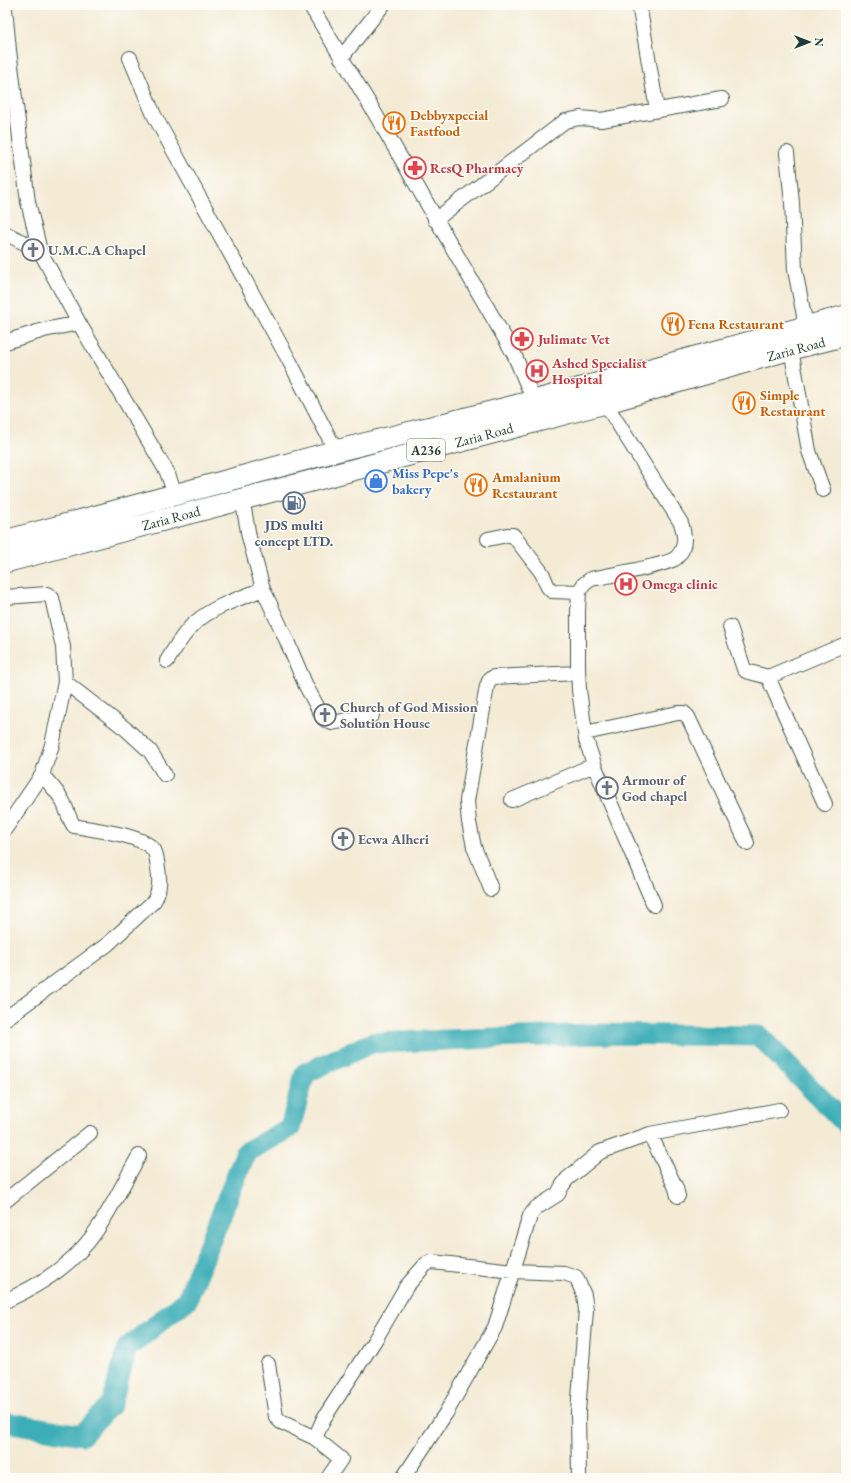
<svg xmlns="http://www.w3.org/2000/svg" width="851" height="1483" viewBox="0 0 851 1483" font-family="'EB Garamond',serif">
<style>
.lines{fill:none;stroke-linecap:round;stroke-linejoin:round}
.river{stroke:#3eaeb7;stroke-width:21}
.minor-casing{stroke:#3f574c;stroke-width:16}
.highway-casing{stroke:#3f574c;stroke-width:23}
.minor{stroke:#fff;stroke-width:14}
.highway{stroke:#fff;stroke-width:21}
.labels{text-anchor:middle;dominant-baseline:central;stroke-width:3;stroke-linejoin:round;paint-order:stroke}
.shield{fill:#fdfcf7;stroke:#62766e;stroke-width:1}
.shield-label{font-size:13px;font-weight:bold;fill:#1f3d34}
.food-label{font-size:14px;font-weight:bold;fill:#c56008;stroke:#fdfcf7;text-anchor:start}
.health-label{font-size:14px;font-weight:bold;fill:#be3a42;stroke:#fdfcf7;text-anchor:start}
.worship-label{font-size:14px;font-weight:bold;fill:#5b616d;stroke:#fdfcf7;text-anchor:start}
.street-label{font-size:14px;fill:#1f3d34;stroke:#fdfcf7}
.shop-label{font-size:14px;font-weight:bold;fill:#366cbe;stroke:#fdfcf7;text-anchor:start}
.service-label{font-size:14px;font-weight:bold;fill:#4e5e75;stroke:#fdfcf7}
</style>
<rect width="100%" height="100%" fill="#fdfcf7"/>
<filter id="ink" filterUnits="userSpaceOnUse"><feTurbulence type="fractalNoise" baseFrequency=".025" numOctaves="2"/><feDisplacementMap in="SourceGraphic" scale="8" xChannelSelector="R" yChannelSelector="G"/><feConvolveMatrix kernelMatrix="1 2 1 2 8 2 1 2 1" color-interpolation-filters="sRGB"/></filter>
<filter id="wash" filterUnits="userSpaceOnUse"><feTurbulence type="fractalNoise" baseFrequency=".012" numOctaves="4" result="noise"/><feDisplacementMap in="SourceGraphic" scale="16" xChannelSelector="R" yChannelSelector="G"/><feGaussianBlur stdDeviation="0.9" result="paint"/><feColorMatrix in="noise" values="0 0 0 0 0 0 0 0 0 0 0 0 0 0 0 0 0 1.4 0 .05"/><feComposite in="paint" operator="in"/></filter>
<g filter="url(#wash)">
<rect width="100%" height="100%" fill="#f4ebd5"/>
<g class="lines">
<path class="river" d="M5 1422 82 1435 112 1403 127 1348 187 1300 246 1152 290 1128 305 1073 372 1043 592 1034 759 1036 846 1124"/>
</g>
</g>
<g filter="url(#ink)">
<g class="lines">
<g class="minor-casing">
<path id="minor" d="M310 5 373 110 514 354 534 401
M5 9 9 50 28 202 40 251 79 323 167 472 175 494
M640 10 657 110
M130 58 154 115 290 362 336 451
M341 58 383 5
M787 153 792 203 795 270 806 326
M435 220 565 121 580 118 601 120 722 99
M5 233 40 251
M5 342 44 330 79 323
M791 349 809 451 823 490
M605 403 681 523C685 535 687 548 676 558 668 565 606 576 591 579L584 584 579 592 578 610V668L579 690 586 740 595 767 654 905
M242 498 249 537 263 589 286 639 306 686 324 719 332 723 372 715
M488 539 507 535H513L542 573 548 587 552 591 579 592
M5 597 47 594 52 598 63 647 65 682 52 745 42 775 5 829
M730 627 744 669 746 671 768 677
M167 661C175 648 184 632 196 622 214 606 241 598 263 589
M65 682 127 730 150 751 165 775
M585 733 678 713H684L688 717 747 843
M512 800 594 765
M825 804 768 677 846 644
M491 889 474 847 469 822 467 801 487 686 490 679 494 677 578 673
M5 1019 108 944 154 901C160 890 160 881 158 868 157 863 157 855 154 850 142 834 93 830 74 826 68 818 67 808 62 800 57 791 49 783 42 775
M650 1134 676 1188 678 1196
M5 1201 90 1133
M5 1301C41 1285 74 1264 96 1231 112 1208 125 1180 139 1156
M268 1364 276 1417 281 1422 315 1438 341 1459 328 1478
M315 1438 324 1418 375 1340 406 1287 426 1264 432 1262 513 1271 564 1273 576 1277 584 1295 586 1310 578 1412 579 1478
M403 1478 446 1413 495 1327 530 1216 536 1208 558 1194 562 1186 567 1179 600 1152 650 1134 779 1110"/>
</g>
<g class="highway-casing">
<path id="highway" d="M5 541 336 451 534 401 846 316
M5 562 605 403 791 349 846 335"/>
</g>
<use href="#minor" class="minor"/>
<use href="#highway" class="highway"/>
</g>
</g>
<defs>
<g id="restaurant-ring" transform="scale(1.15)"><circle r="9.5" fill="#fdfcf7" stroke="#e8710a" stroke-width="1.5"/><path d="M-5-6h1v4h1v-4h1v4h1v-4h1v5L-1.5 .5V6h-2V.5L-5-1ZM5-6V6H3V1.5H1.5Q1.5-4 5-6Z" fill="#e8710a"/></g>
<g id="pharmacy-ring" transform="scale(1.15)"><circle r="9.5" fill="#fdfcf7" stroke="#e0444e" stroke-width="1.5"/><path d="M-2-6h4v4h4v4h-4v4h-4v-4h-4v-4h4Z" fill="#e0444e"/></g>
<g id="church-ring" transform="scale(1.15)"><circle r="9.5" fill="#fdfcf7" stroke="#6b7280" stroke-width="1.5"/><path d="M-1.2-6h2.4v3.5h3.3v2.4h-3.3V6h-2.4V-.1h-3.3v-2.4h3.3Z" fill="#6b7280"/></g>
<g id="hospital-ring" transform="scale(1.15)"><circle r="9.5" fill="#fdfcf7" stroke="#e0444e" stroke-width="1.5"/><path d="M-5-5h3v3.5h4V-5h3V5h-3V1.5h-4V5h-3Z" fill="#e0444e"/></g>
<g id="shop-ring" transform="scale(1.15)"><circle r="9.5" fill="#fdfcf7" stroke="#3f7fe0" stroke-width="1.5"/><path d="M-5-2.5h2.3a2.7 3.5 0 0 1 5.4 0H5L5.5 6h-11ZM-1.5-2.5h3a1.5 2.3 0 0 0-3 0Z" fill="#3f7fe0"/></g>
<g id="fuel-ring" transform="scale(1.15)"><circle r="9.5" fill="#fdfcf7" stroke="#5c6f8a" stroke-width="1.5"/><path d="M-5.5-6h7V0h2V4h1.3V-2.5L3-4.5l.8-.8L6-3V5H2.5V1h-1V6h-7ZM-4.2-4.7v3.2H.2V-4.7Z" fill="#5c6f8a"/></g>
</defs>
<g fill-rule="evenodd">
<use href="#restaurant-ring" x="394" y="123"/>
<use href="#pharmacy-ring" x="415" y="168"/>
<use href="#church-ring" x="33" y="250"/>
<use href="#restaurant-ring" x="673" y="324"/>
<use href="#pharmacy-ring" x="522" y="339"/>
<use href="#hospital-ring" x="537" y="371"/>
<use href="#restaurant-ring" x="744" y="403"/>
<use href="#shop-ring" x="376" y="481"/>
<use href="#restaurant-ring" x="476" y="485"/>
<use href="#fuel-ring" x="294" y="503"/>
<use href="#hospital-ring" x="626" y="584"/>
<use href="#church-ring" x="325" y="715"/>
<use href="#church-ring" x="607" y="788"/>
<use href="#church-ring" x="343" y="839"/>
</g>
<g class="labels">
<rect class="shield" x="407" y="439" width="38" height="22" rx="3"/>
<g class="shield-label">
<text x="426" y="450">A236</text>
</g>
<g class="food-label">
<text x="410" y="115">Debbyxpecial<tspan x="410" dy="16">Fastfood</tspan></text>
<text x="688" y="324">Fena Restaurant</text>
<text x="760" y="395">Simple<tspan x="760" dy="16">Restaurant</tspan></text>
<text x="492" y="477">Amalanium<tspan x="492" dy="16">Restaurant</tspan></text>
</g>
<g class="health-label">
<text x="430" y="168">ResQ Pharmacy</text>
<text x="538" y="339">Julimate Vet</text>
<text x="552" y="363">Ashed Specialist<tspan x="552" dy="16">Hospital</tspan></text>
<text x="642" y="584">Omega clinic</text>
</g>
<g class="worship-label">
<text x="48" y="250">U.M.C.A Chapel</text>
<text x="340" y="707">Church of God Mission<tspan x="340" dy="16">Solution House</tspan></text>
<text x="622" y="780">Armour of<tspan x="622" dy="16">God chapel</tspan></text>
<text x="358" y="839">Ecwa Alheri</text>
</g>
<g class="street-label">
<text transform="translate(796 349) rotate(-15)">Zaria Road</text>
<text transform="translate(484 435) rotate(-15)">Zaria Road</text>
<text transform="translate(171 518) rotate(-15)">Zaria Road</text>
</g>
<g class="shop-label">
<text x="392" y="473">Miss Pepe's<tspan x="392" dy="16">bakery</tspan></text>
</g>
<g class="service-label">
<text x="294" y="525">JDS multi<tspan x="294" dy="16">concept LTD.</tspan></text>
</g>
</g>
<rect width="851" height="1483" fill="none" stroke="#fdfcf7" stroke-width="20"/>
<g transform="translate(809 42) rotate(90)" stroke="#fdfcf7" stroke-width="3" paint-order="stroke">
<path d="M0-3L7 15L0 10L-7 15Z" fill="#1f3d34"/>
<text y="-6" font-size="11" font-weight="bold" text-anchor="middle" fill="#1f3d34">N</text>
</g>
</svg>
